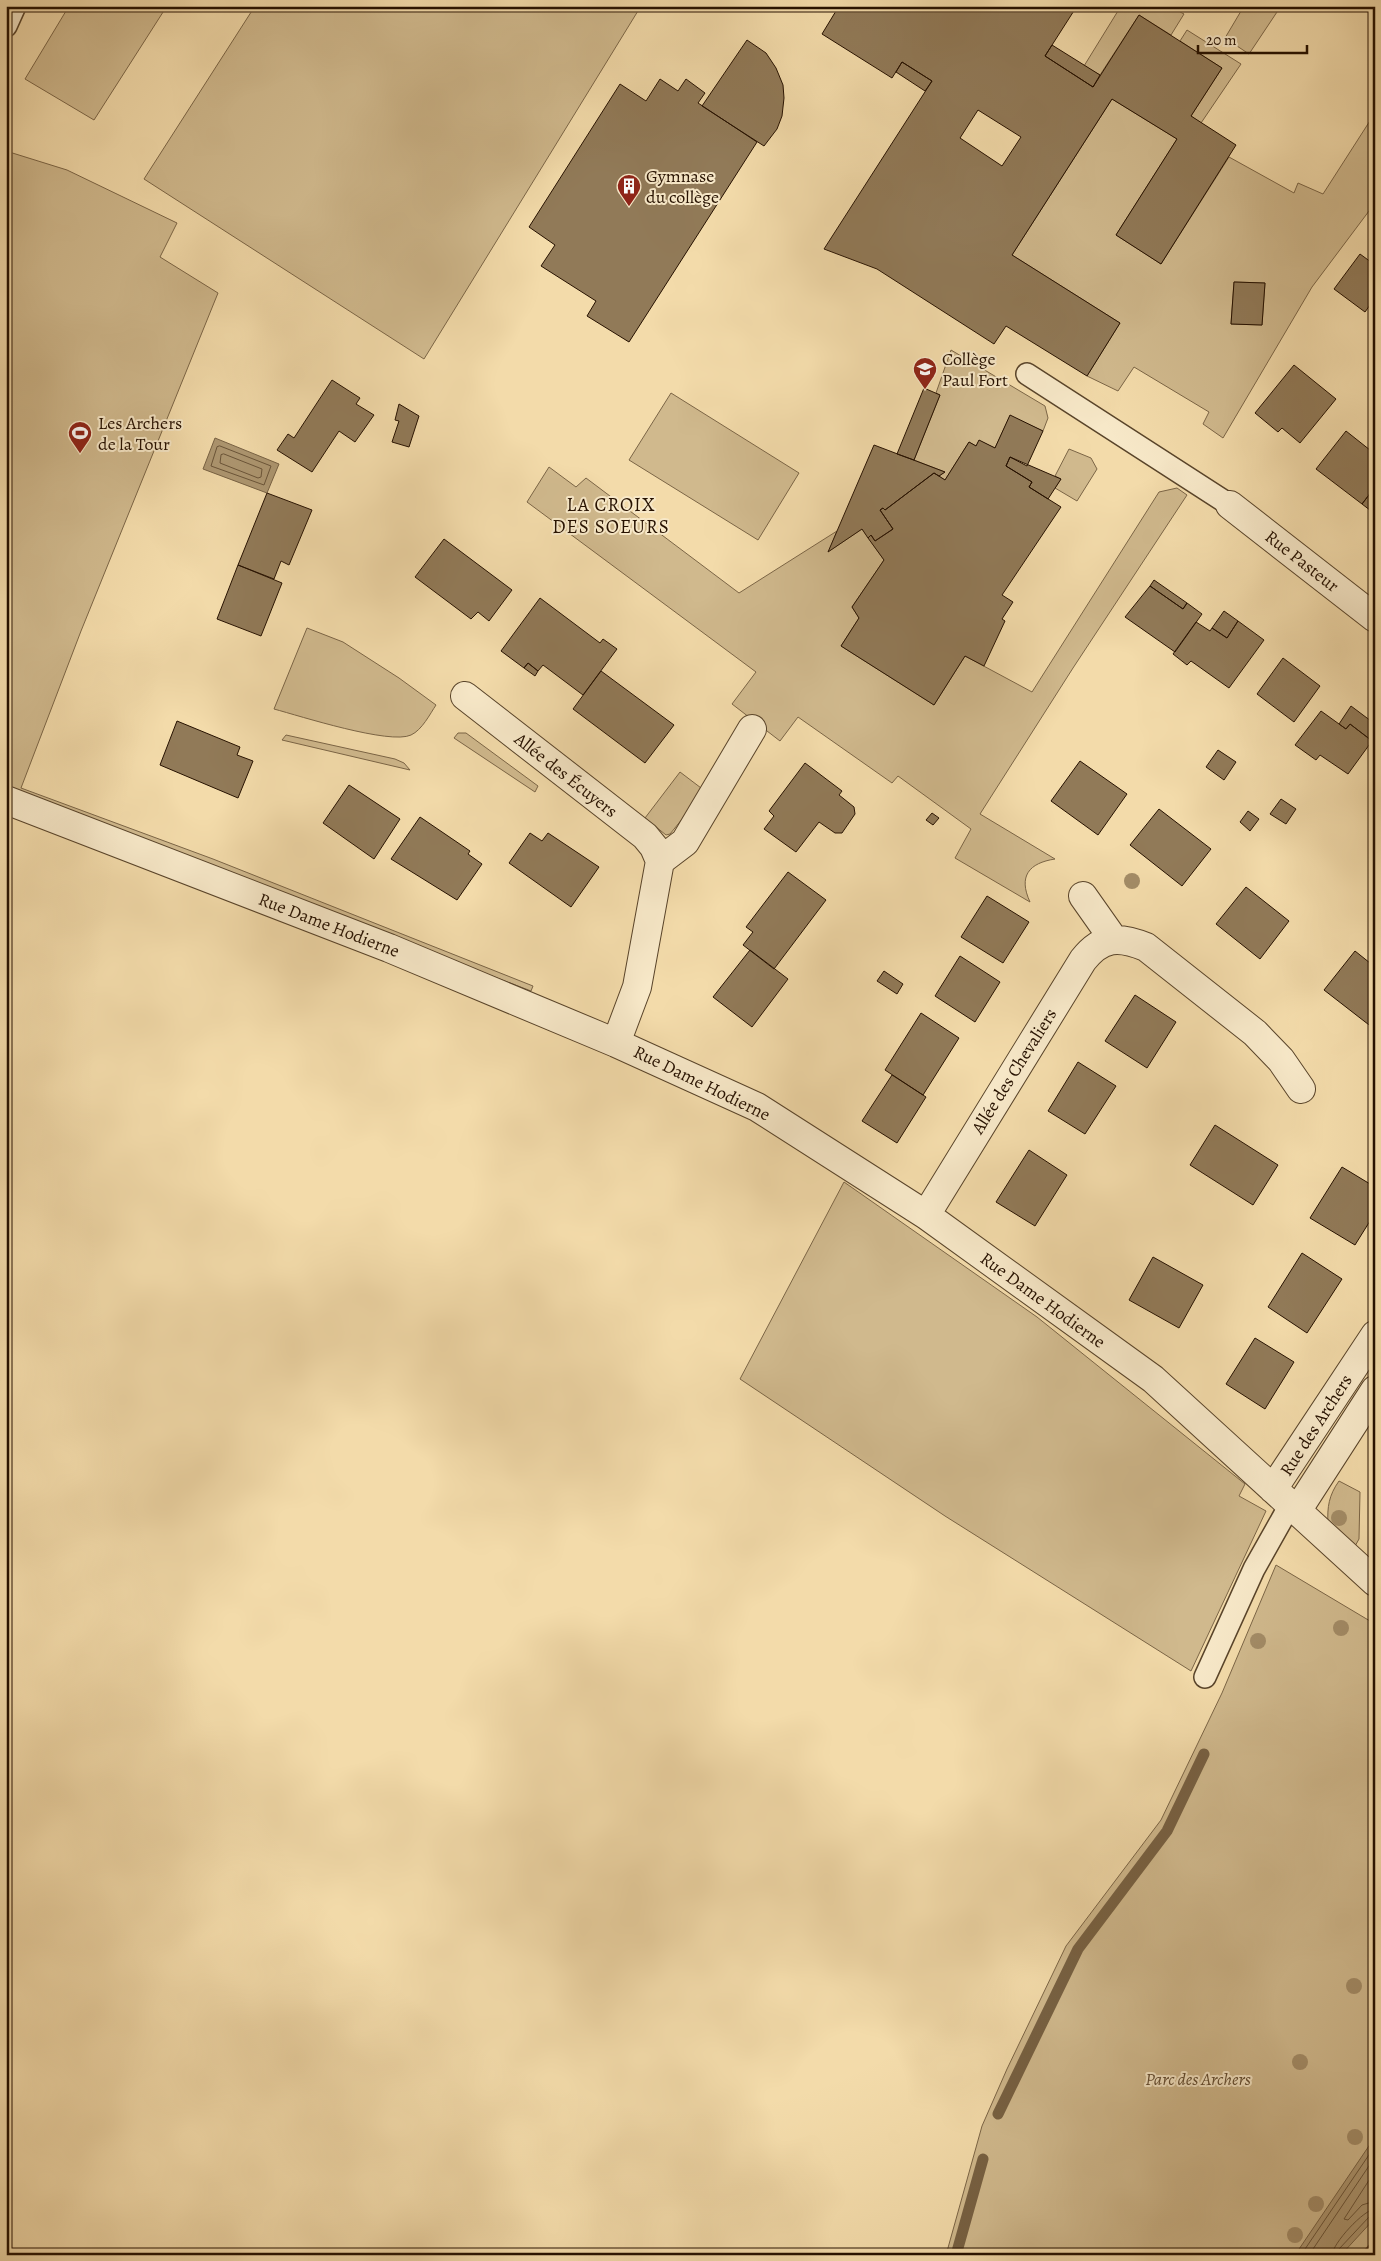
<svg xmlns="http://www.w3.org/2000/svg" width="1381" height="2261" viewBox="0 0 1381 2261" font-family="Alegreya,serif">
<style>
.green{fill:#d0b98d;stroke:#7b6546;fill-rule:evenodd}
.water{fill:#ad9670;stroke:#776143}
.lines{fill:none;stroke-linecap:round;stroke-linejoin:round}
.shore{stroke:#6a5438;stroke-width:1}
.stream{stroke:#776143;stroke-width:11}
.building{fill:#917a58;stroke:#261100;fill-rule:evenodd}
.lane-casing{stroke:#59442a;stroke-width:24}
.street-casing{stroke:#59442a;stroke-width:30}
.lane{stroke:#f7e8c8;stroke-width:21}
.street{stroke:#f7e8c8;stroke-width:28}
.tree{fill:#a38c67}
.labels{text-anchor:middle;dominant-baseline:central;stroke-width:4;stroke-linejoin:round;paint-order:stroke}
.poi-label{font-size:18px;fill:#261100;stroke:#f7e8c8;text-anchor:start}
.street-label{font-size:18px;fill:#261100;stroke:#f7e8c8}
.park-label{font-size:18px;font-style:italic;fill:#624c31;stroke:#f7e8c8}
.neighbourhood-label{font-size:19px;letter-spacing:1px;fill:#261100;stroke:#f7e8c8}
</style>
<rect width="100%" height="100%" fill="#f3dbaa"/>
<filter id="stains"><feTurbulence type="fractalNoise" baseFrequency=".004" numOctaves="4"/><feColorMatrix values="0 0 0 0 .2 0 0 0 0 .09 0 0 0 0 .02 0 0 0 .5 -.17"/></filter>
<radialGradient id="worn" r=".72"><stop offset=".6" stop-color="#630" stop-opacity="0"/><stop offset="1" stop-color="#630" stop-opacity=".3"/></radialGradient>
<path class="green" d="M69 6H159L165 9 94 120 25 79Z
M255 6H641L424 359 144 179Z
M1121 6H1169L1184 14 1171 35 1139 15 1100 75 1084 66Z
M1244 6H1281L1249 54 1225 38Z
M1187 30 1241 64 1201 123 1191 116 1222 68 1180 41Z
M1112 99 1177 139 1116 235 1161 264 1229 157 1294 193 1298 183 1323 194 1375 113V203L1312 287 1223 438 1203 424 1209 412 1134 367 1118 391 1087 376 1120 323 1012 255ZM1234 282 1265 283 1262 325 1231 324Z
M6 151 67 170 177 223 160 257 218 293 81 631 21 788 213 859 533 986 531 991 6 790Z
M951 350 1045 406 1048 418 1043 431 1010 416 995 448 979 441 976 446 969 442 945 480 939 476 945 472 914 460 940 395 936 393Z
M671 393 799 473 758 540 629 460Z
M1069 449 1091 458 1097 469 1077 501 1055 488 1061 479 1055 476Z
M549 467 576 487 586 478 739 593 837 531 829 551 862 529 884 560 852 607 859 618 841 646 934 705 965 656 1032 692 1159 492 1177 488 1187 495 1073 668 980 814 1055 859C1029 863 1018 876 1030 902L955 858 971 829 898 776 892 783 798 717 780 741 732 704 756 672 527 502Z
M307 628 343 642 399 678 436 705C430 714 422 730 411 735 390 745 300 716 274 709Z
M458 733H466L538 786 535 792 454 738Z
M286 735 395 759 404 763 410 770 282 740Z
M680 772 705 791 670 834 666 835 645 818Z
M844 1182 1037 1317 1245 1484 1239 1496 1266 1511 1191 1671 945 1516 740 1379Z
M1339 1481 1360 1492 1359 1539 1354 1548 1328 1524C1327 1507 1329 1495 1339 1481Z
M1276 1565 1375 1624V2255H946L982 2126 1007 2069 1066 1946 1161 1820 1222 1693Z"/>
<path class="water" d="M215 438 279 464 267 493 203 469Z
M1375 2137V2218L1341 2255H1295Z"/>
<g class="lines">
<path class="shore" d="M220 446 271 466 264 485 211 466 217 447Z
M224 454 262 469 261 477 258 478 220 463 221 455Z
M1375 2171 1344 2219 1348 2220 1362 2205 1375 2201
M1301 2255 1375 2146
M1309 2255 1375 2157
M1332 2255C1332 2244 1364 2209 1375 2209
M1338 2255 1339 2249 1369 2217 1375 2215"/>
<path class="stream" d="M998 2114 1078 1949 1167 1831 1204 1754
M956 2255 983 2159
M1367 2255 1375 2246"/>
</g>
<path class="building" d="M839 6H1077L1045 56 1093 87 1139 15 1222 68 1191 116 1236 145 1161 264 1116 235 1177 139 1112 99 1012 255 1120 323 1087 376 1006 326 994 344 877 269 824 249 932 81 902 62 892 78 822 34ZM978 110 1021 137 1002 166 960 138Z
M747 40 766 53 776 68 783 85 784 98 782 116 777 129 764 146 702 106Z
M1052 45 1100 75 1093 87 1045 56Z
M902 62 932 81 925 91 896 72Z
M660 79 678 91 686 79 705 93 698 103 757 142 629 342 587 316 596 301 541 266 555 245 529 227 620 84 646 101Z
M1360 254 1375 265V309L1370 305 1365 312 1334 289Z
M1234 282 1265 283 1262 325 1231 324Z
M1294 365 1336 399 1300 443 1282 428 1278 432 1255 413Z
M332 380 360 398 356 404 374 415 355 442 339 431 312 472 277 450 288 434 294 438Z
M924 388 940 395 914 460 897 454Z
M399 404 419 416 409 447 392 442 399 421 395 420Z
M1010 415 1043 431 1027 466 1010 457 1006 466 1032 482 1029 487 1061 507 1002 595 1013 602 1002 619 1005 621 984 666 965 656 934 705 841 646 859 618 852 607 884 560 868 538 871 535 875 541 893 529 880 510 883 508 885 510 934 473 945 480 969 442 976 446 979 440 995 448Z
M1346 431 1375 454V487L1362 504 1316 469Z
M874 445 945 472 939 476 934 473 885 510 883 508 880 510 893 529 875 541 871 535 868 538 862 529 828 552Z
M1010 457 1061 479 1048 499 1029 487 1032 482 1006 466Z
M1375 487V514L1362 504Z
M267 493 312 510 289 565 281 561 274 579 238 565Z
M444 539 512 590 489 621 478 612 471 619 415 577Z
M238 565 282 583 261 636 217 619Z
M1154 580 1187 603 1183 609 1150 586Z
M1150 586 1183 609 1187 603 1202 614 1175 652 1125 617Z
M540 598 600 643 603 639 617 649 583 695 543 665 538 671 528 663 524 668 501 651Z
M1224 611 1238 621 1227 638 1212 628Z
M1238 621 1264 640 1229 688 1191 661 1187 665 1173 654 1196 622 1210 631 1212 628 1227 638Z
M1283 658 1320 686 1294 722 1257 694Z
M528 663 538 671 535 676 524 668Z
M601 671 674 725 645 763 573 709Z
M1351 706 1375 724V735L1371 740 1350 724 1346 729 1339 724Z
M1321 711 1346 729 1350 724 1372 741 1348 774 1320 755 1316 760 1295 745Z
M177 721 240 747 237 755 253 761 238 798 160 765Z
M1218 750 1236 762 1224 780 1206 767Z
M1080 761 1127 794 1098 835 1051 801Z
M805 763 842 791 839 795 854 807 855 814 842 833H835L819 822 796 852 764 829 774 816 769 811Z
M349 785 400 819 374 859 323 823Z
M1281 799 1296 809 1286 824 1270 814Z
M1159 809 1211 849 1182 886 1130 845Z
M1248 811 1259 819 1250 831 1240 822Z
M932 813 939 818 933 825 926 820Z
M420 817 470 851 468 854 482 864 457 900 391 859Z
M530 833 542 841 548 833 599 867 571 907 509 863Z
M788 872 826 900 774 969 743 945 753 932 746 927Z
M1246 887 1289 921 1260 959 1216 924Z
M987 896 1029 922 1003 963 961 937Z
M750 950 788 979 752 1027 713 997Z
M1355 951 1375 967V1025L1373 1028 1324 990Z
M960 956 1000 982 975 1022 935 996Z
M884 971 903 984 897 994 877 981Z
M1135 995 1176 1022 1147 1068 1105 1041Z
M921 1013 959 1038 923 1095 885 1070Z
M1078 1062 1116 1086 1085 1134 1048 1111Z
M892 1075 926 1097 897 1143 862 1121Z
M1215 1125 1278 1165 1253 1205 1190 1165Z
M1029 1150 1067 1175 1035 1226 996 1202Z
M1342 1167 1375 1187V1213L1355 1245 1310 1218Z
M1302 1253 1342 1279 1307 1333 1268 1307Z
M1153 1257 1203 1285 1179 1328 1129 1300Z
M1255 1338 1294 1362 1265 1409 1226 1384Z"/>
<g class="lines">
<g class="lane-casing">
<path id="lane" d="M6 26 15 6
M1027 374 1230 505
M1205 1677 1254 1569 1290 1505"/>
</g>
<g class="street-casing">
<path id="street" d="M1230 505 1375 618
M465 696 645 836 654 847 660 861 637 987 616 1043
M6 800 389 948 616 1043 757 1107 926 1215 1153 1379 1375 1582
M660 861 685 842 752 729
M1083 896 1114 940
M926 1215 1083 960C1102 936 1119 936 1146 947L1255 1033 1281 1060 1301 1089
M1273 1489 1375 1335
M1297 1511 1375 1390"/>
</g>
<use href="#lane" class="lane"/>
<use href="#street" class="street"/>
</g>
<g class="tree">
<circle cx="1132" cy="881" r="8"/>
<circle cx="1339" cy="1518" r="8"/>
<circle cx="1341" cy="1628" r="8"/>
<circle cx="1258" cy="1641" r="8"/>
<circle cx="1354" cy="1986" r="8"/>
<circle cx="1300" cy="2062" r="8"/>
<circle cx="1355" cy="2137" r="8"/>
<circle cx="1316" cy="2204" r="8"/>
<circle cx="1295" cy="2235" r="8"/>
</g>
<defs>
<g id="building-pin" transform="scale(1.25)"><path d="M0 17L-7.5 6A9.5 9.5 0 1 1 7.5 6Z" fill="#8f2418" stroke="#f7e8c8"/><path d="M-4-6H4V6H1V3H-1V6H-4ZM-2.5-4.3h1.7v1.8h-1.7ZM.8-4.3h1.7v1.8H.8ZM-2.5-1h1.7V.8h-1.7ZM.8-1h1.7V.8H.8Z" fill="#fff"/></g>
<g id="school-pin" transform="scale(1.25)"><path d="M0 17L-7.5 6A9.5 9.5 0 1 1 7.5 6Z" fill="#8f2418" stroke="#f7e8c8"/><path d="M0-5L7-2L0 1L-7-2ZM-4 1L0 2.5L4 1V4Q0 6-4 4Z" fill="#fff"/></g>
<g id="stadium-pin" transform="scale(1.25)"><path d="M0 17L-7.5 6A9.5 9.5 0 1 1 7.5 6Z" fill="#8f2418" stroke="#f7e8c8"/><path d="M0-5a6.5 5 0 1 0 0 10a6.5 5 0 1 0 0-10ZM-3.5-1.8h7v3.6h-7Z" fill="#fff"/></g>
</defs>
<g fill-rule="evenodd">
<use href="#building-pin" x="629" y="186"/>
<use href="#school-pin" x="925" y="369"/>
<use href="#stadium-pin" x="80" y="433"/>
</g>
<g class="labels">
<g class="poi-label">
<text x="646" y="176">Gymnase<tspan x="646" dy="21">du collège</tspan></text>
<text x="942" y="359">Collège<tspan x="942" dy="21">Paul Fort</tspan></text>
<text x="98" y="423">Les Archers<tspan x="98" dy="21">de la Tour</tspan></text>
</g>
<g class="street-label">
<text transform="translate(1302 561) rotate(38)">Rue Pasteur</text>
<text transform="translate(566 775) rotate(38)">Allée des Écuyers</text>
<text transform="translate(329 925) rotate(21)">Rue Dame Hodierne</text>
<text transform="translate(1014 1071) rotate(-58)">Allée des Chevaliers</text>
<text transform="translate(702 1083) rotate(26)">Rue Dame Hodierne</text>
<text transform="translate(1043 1300) rotate(36)">Rue Dame Hodierne</text>
<text transform="translate(1316 1425) rotate(-57)">Rue des Archers</text>
</g>
<g class="park-label">
<text x="1198" y="2079">Parc des Archers</text>
</g>
<g class="neighbourhood-label">
<text x="611" y="505">LA CROIX<tspan x="611" dy="22">DES SOEURS</tspan></text>
</g>
</g>
<rect width="1381" height="2261" fill="none" stroke="#f3dbaa" stroke-width="25"/>
<rect x="8" y="8" width="1366" height="2246" fill="none" stroke="#261100" stroke-width="2.5"/>
<rect x="12" y="12" width="1356" height="2236" fill="none" stroke="#261100"/>
<path d="M1198 45v8h109v-8" fill="none" stroke="#261100" stroke-width="2.5"/>
<text x="1206" y="45" font-size="15" fill="#261100" stroke="#f7e8c8" stroke-width="4" paint-order="stroke">20 m</text>
<rect width="100%" height="100%" filter="url(#stains)"/>
<rect width="100%" height="100%" fill="url(#worn)"/>
</svg>
